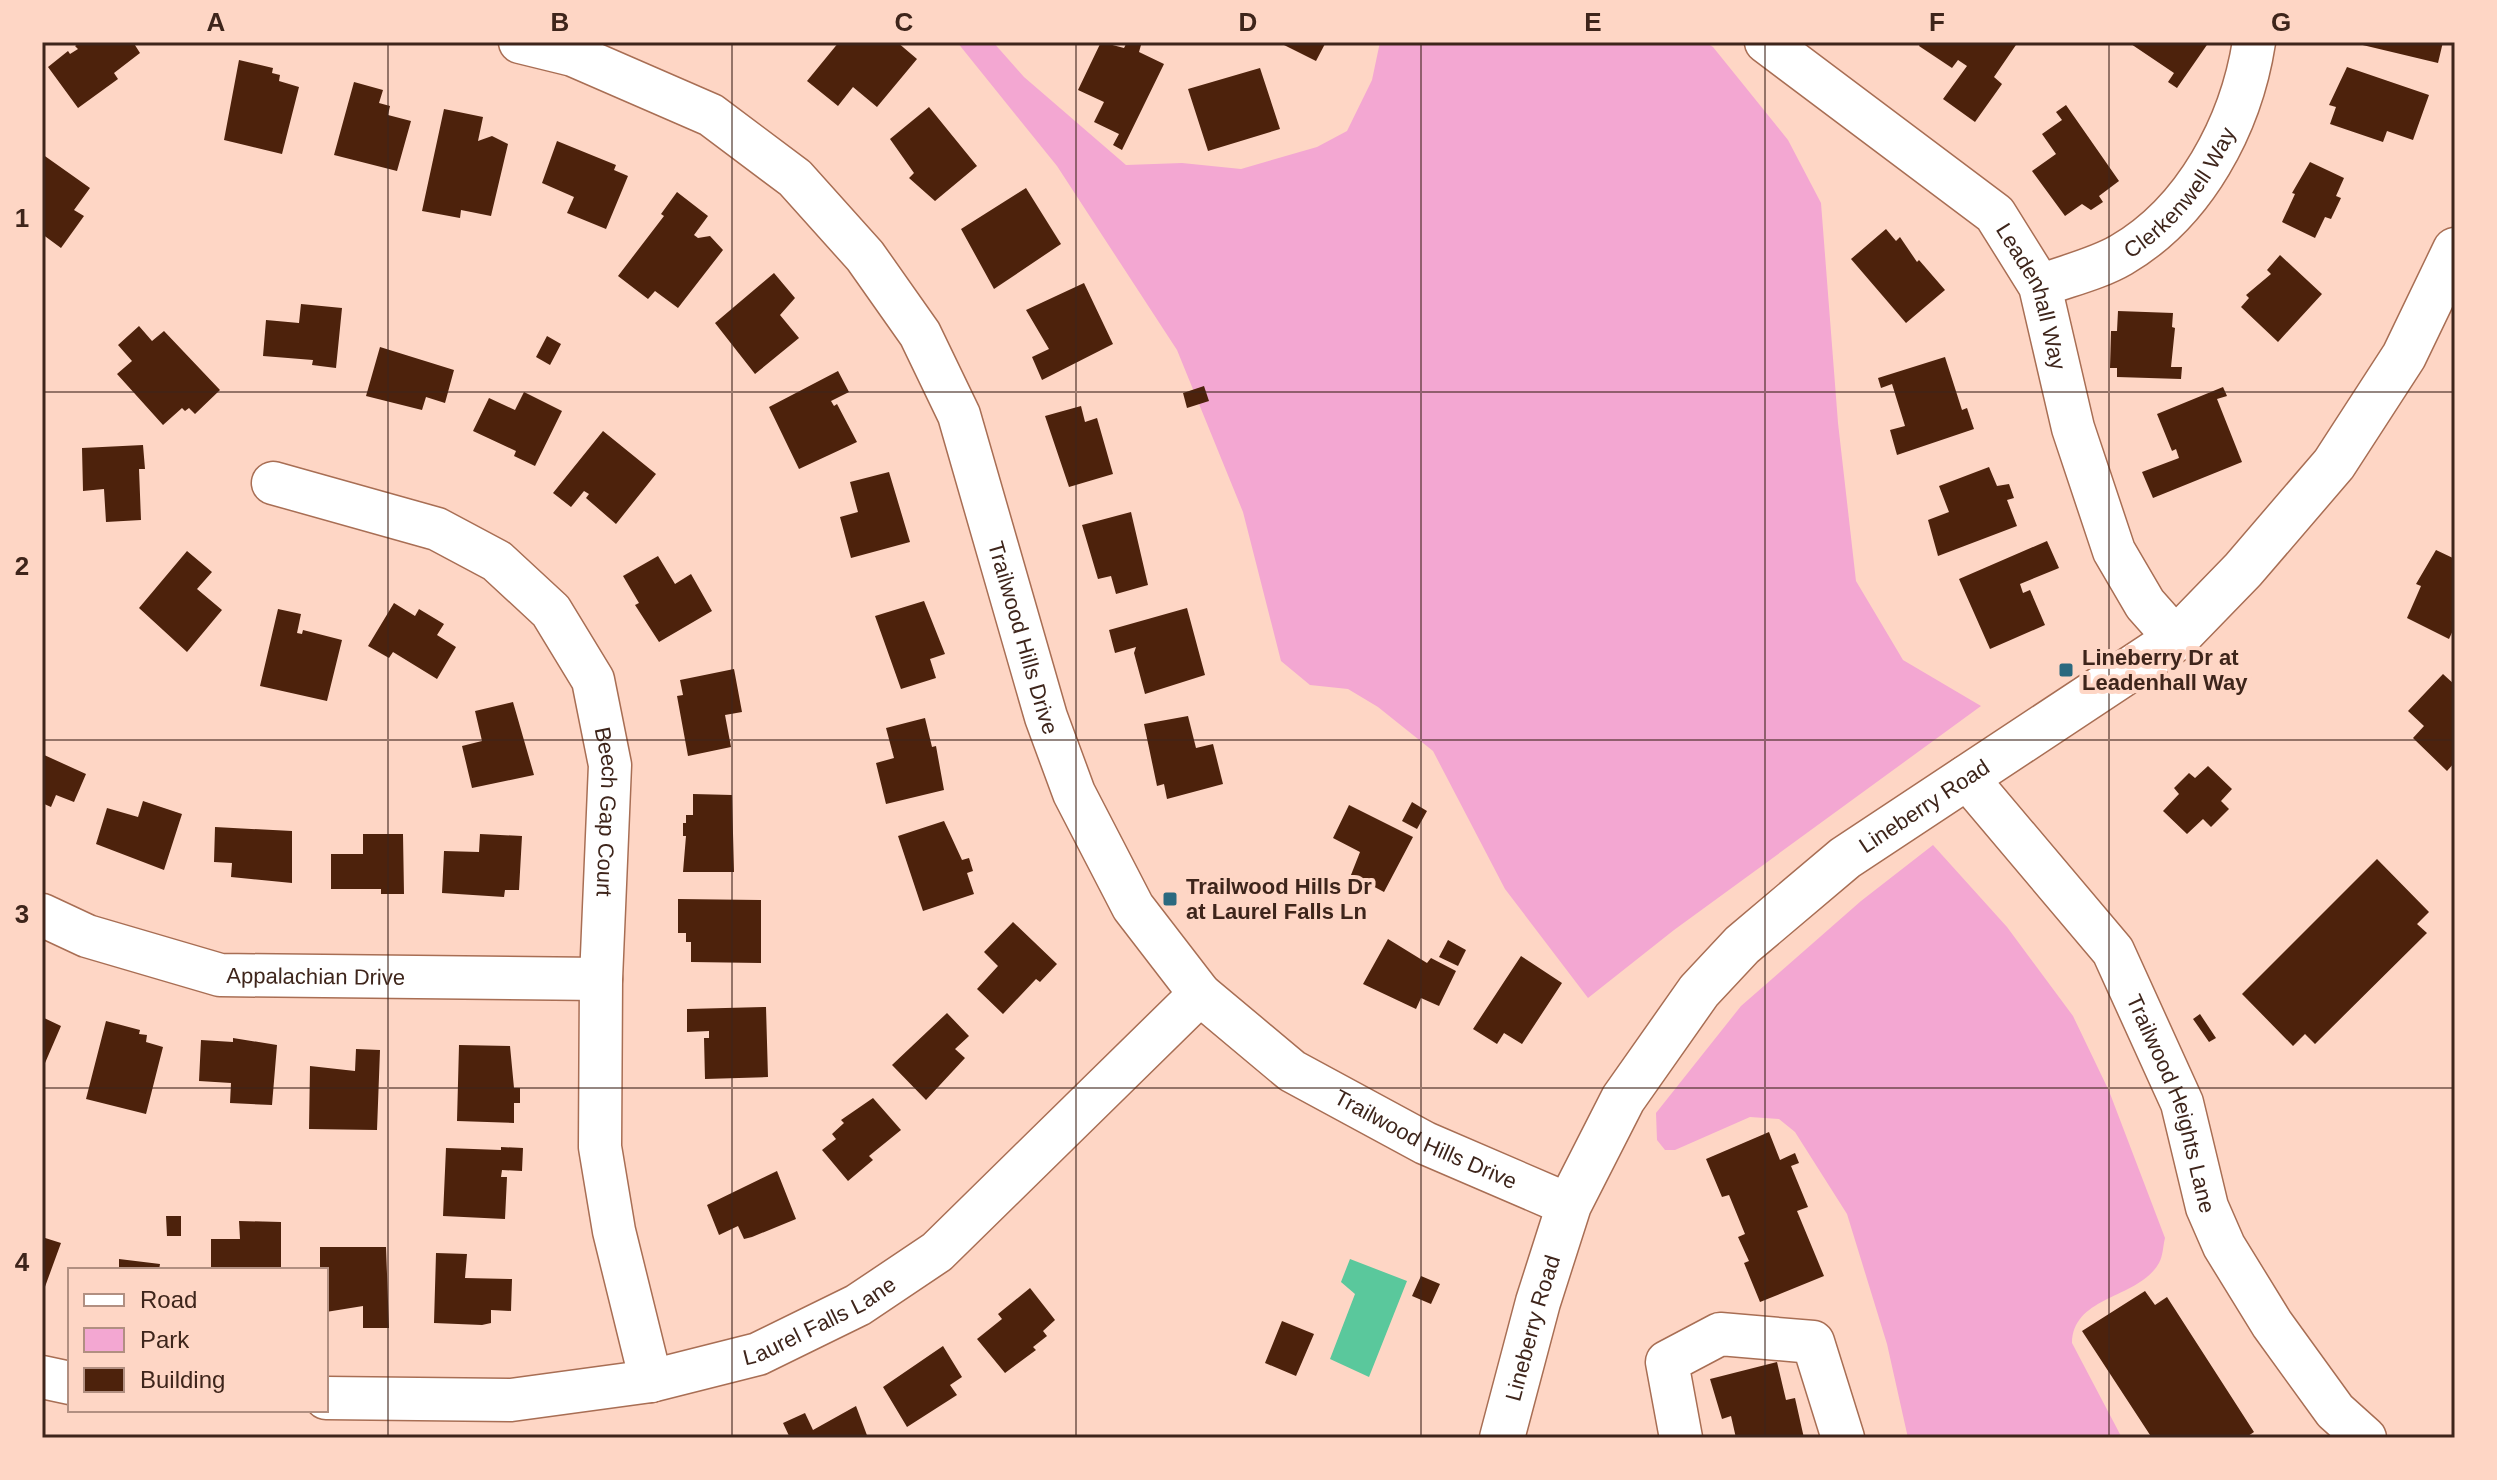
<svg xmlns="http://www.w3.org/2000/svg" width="2497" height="1480" viewBox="0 0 2497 1480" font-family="Helvetica,sans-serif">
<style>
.green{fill:#f3a7d2}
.water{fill:#5ac89c}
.building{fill:#4d220c}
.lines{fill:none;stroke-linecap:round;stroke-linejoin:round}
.street-casing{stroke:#a86e54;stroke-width:45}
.secondary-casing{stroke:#a86e54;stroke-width:47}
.street{stroke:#fff;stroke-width:42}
.secondary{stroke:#fff;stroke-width:44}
.grid{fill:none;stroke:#3e251b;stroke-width:2;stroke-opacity:0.55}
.poi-dot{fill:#2b697f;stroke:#fed6c5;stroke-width:3}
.labels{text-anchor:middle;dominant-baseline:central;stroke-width:8;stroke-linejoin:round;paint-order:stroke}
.street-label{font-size:22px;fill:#3e251b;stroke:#fed6c5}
.poi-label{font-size:22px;font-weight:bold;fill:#3e251b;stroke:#fed6c5;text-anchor:start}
.neatline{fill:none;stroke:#3e251b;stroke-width:3}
.grid-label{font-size:26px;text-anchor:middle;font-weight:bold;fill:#3e251b}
</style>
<rect width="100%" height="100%" fill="#fed6c5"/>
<path class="green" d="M957 42H993L1024 77 1126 165 1182 163 1241 169 1317 147 1347 131 1372 80 1380 42H1705L1713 47 1788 140 1821 203 1838 423 1856 581 1903 660 1981 706 1674 930 1588 998 1505 889 1433 751 1378 707 1348 689 1310 685 1281 661 1243 512 1177 350 1057 166Z
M1933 845 2007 927 2073 1016 2109 1091 2165 1238C2163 1246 2163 1256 2159 1263 2139 1299 2073 1295 2072 1343L2122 1438H1908L1887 1344 1847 1214 1795 1132 1779 1119 1750 1117 1675 1150H1665L1657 1140 1656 1113 1741 1006 1861 901Z"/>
<path class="water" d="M1350 1259 1407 1281 1369 1377 1330 1359 1355 1294 1341 1282Z"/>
<path class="building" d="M81 42H133L140 53 114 73 118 79 78 108 48 67 68 51 70 54 78 49 75 46Z
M839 42H897L917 59 877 107 853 87 838 106 807 81Z
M1101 42 1124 48 1127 42H1135L1141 45 1139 52 1164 64 1122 150 1113 145 1119 134 1094 122 1104 102 1078 90Z
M1278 42H1326L1316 61Z
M1921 42H2018L1994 77 2002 84 1975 122 1943 99 1967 66 1958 60 1952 68 1919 46Z
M2128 42H2209L2177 88 2168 82 2174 73Z
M2350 42H2443L2438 63Z
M239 60 273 68 272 73 280 75 279 81 299 87 282 154 224 140Z
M2347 67 2429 95 2413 140 2387 131 2383 142 2330 124 2336 107 2329 105Z
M1260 68 1280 129 1208 151 1188 89Z
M354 82 383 90 379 103 390 106 388 115 411 121 397 171 334 155Z
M2066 105 2119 181 2099 196 2103 202 2091 210 2082 204 2065 216 2032 171 2056 154 2042 134 2062 120 2056 112Z
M929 107 977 166 935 201 909 178 914 173 890 139Z
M444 109 483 117 478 141 492 136 508 144 491 216 461 210 460 218 422 211Z
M557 141 616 165 614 170 628 176 606 229 567 213 574 197 542 183Z
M42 154 90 188 74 210 84 216 61 248 42 234Z
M2310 162 2344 178 2336 196 2341 198 2331 219 2325 217 2315 238 2282 222 2295 194 2292 193Z
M1026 188 1061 244 994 289 961 229Z
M677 192 708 216 694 235 698 238 710 236 723 250 678 308 655 291 648 299 618 276 664 216 661 214Z
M1886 229 1896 241 1900 237 1917 262 1919 260 1945 290 1906 323 1851 259Z
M2280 255 2322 294 2278 342 2241 307 2249 298 2246 295 2271 274 2267 270Z
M774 273 795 298 780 315 799 338 755 374 715 323Z
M1084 283 1113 344 1042 380 1032 357 1049 349 1026 310Z
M301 304 342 308 336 368 312 365 313 360 263 356 266 320 299 323Z
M2118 311 2173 313 2172 327 2175 328 2171 367H2182L2181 379 2117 377V368H2110L2111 331H2117Z
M139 326 152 341 164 331 220 390 195 414 189 408 185 411 182 408 163 425 117 374 132 361 118 345Z
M547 336 561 344 550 365 536 357Z
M380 347 454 370 445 403 426 397 422 410 366 396Z
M1945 357 1962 410 1967 408 1974 429 1897 455 1890 430 1905 426 1892 384 1881 388 1878 378Z
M838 371 849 392 831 401 834 406 837 404 857 442 799 469 769 407Z
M1204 386 1209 401 1187 408 1183 393Z
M2223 387 2227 396 2217 399 2242 462 2153 498 2142 472 2179 458 2176 449 2172 451 2157 414Z
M524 392 562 411 535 466 514 456 516 451 473 431 489 398 515 410Z
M1081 406 1085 422 1097 418 1113 474 1069 487 1045 416Z
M603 431 656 474 616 524 586 498 589 494 584 491 571 507 553 493Z
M143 445 145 469H139L141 520 106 522 104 489 83 491 82 448Z
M1989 467 1997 486 2009 484 2014 498 2007 500 2017 526 1938 556 1928 520 1949 512 1939 486Z
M889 472 910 542 851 558 840 517 858 512 850 482Z
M1131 512 1148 585 1116 594 1111 576 1098 579 1082 525Z
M2047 541 2059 568 2020 584 2023 593 2030 590 2045 625 1990 649 1959 579Z
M2436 550 2455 559V626L2449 639 2407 618 2421 586 2416 584Z
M187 551 212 572 197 589 222 610 187 652 139 608Z
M658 556 675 584 691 574 712 611 659 642 635 605 639 603 623 576Z
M924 601 945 654 930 659 936 678 901 689 875 616Z
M394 603 415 616 419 609 444 624 437 635 456 647 437 679 393 652 389 658 368 646Z
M1187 608 1205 675 1145 694 1134 653 1136 647 1115 653 1109 630Z
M278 609 301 614 297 633 302 634 303 630 342 640 327 701 260 686Z
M734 669 742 712 725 715 731 747 688 756 677 696 683 695 680 680Z
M2443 674 2455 685V762L2447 771 2413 738 2424 726 2408 711Z
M513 702 534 775 472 788 462 746 482 741 475 711Z
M1188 716 1196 748 1213 744 1223 784 1167 799 1164 784 1157 786 1144 724Z
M925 718 932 747 936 746 944 790 886 804 876 763 894 758 886 728Z
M42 754 86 774 74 802 56 795 51 807 42 803Z
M2208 766 2232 789 2221 801 2229 809 2211 827 2203 819 2187 834 2163 811 2179 794 2174 788 2189 773 2195 778Z
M693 794 732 795 734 872H683L686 836H683V823H686V815H693Z
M143 801 182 814 164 870 96 844 107 808 138 817Z
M1412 802 1427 811 1417 829 1402 821Z
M1349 805 1413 837 1384 892 1365 882 1362 887 1349 880 1360 852 1333 838Z
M944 821 962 860 969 858 973 871 967 873 974 894 923 911 898 836Z
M215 827 292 831V883L231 877 232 863 214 862Z
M363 834H403L404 894H381V889H331V854H363Z
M480 834 522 836 519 890H505L504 897 442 893 444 851 479 852Z
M2377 859 2429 912 2417 924 2427 933 2315 1044 2305 1034 2293 1046 2242 994Z
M678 899 761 900V963L691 962V942H686V933H678Z
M1013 922 1057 964 1040 982 1036 979 1003 1014 977 989 998 966 984 952Z
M1388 939 1427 963 1431 958 1456 971 1439 1006 1421 998 1416 1009 1363 984Z
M1448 940 1466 950 1458 966 1439 957Z
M1521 956 1562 983 1522 1044 1504 1033 1497 1044 1473 1029Z
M766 1007 768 1077 705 1079 704 1038H709V1031L687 1032V1009Z
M947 1013 969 1036 955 1049 965 1058 926 1100 892 1065Z
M2200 1014 2216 1038 2209 1042 2193 1019Z
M42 1017 61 1026 42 1070Z
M106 1021 140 1030 139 1034 147 1035 146 1042 163 1047 146 1114 86 1099Z
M233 1038 277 1045 272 1105 230 1103 231 1083 199 1081 201 1040 233 1042Z
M459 1045 510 1046 514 1088H520V1103H514V1123L457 1121Z
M356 1049 380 1050 377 1130 309 1129 310 1066 355 1071Z
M873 1098 901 1130 869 1156 873 1160 848 1181 822 1150 836 1139 832 1134 844 1123 841 1120Z
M1769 1132 1780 1160 1795 1153 1799 1163 1791 1166 1808 1207 1797 1211 1824 1276 1760 1302 1744 1263 1749 1261 1738 1237 1745 1234 1729 1195 1722 1197 1706 1159Z
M501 1147 523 1148 522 1171 502 1170 501 1177H507L505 1219 443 1216 446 1148 501 1150Z
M777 1171 796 1219 752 1237 744 1239 738 1226 719 1235 707 1205Z
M166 1216H181V1236H167Z
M239 1221 281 1222V1270H211V1239H240Z
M42 1237 61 1243 42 1295Z
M320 1247H386L389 1328H363V1306L326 1312V1270H320Z
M436 1253 467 1254 465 1278 512 1279 511 1311 491 1310V1323L482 1325 434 1323Z
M119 1259 160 1264 159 1270H119Z
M1421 1276 1440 1284 1431 1304 1412 1296Z
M1030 1288 1055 1320 1043 1331 1047 1336 1033 1347 1036 1350 1005 1373 977 1339 1002 1319 998 1314Z
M2145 1291 2155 1305 2167 1297 2254 1432 2245 1438H2152L2082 1331Z
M1282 1321 1314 1334 1296 1376 1265 1363Z
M943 1346 962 1377 950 1385 957 1395 907 1427 883 1387Z
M1777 1362 1786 1400 1795 1398 1804 1438H1736L1731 1416 1722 1419 1710 1379Z
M856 1406 868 1438H790L783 1423 805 1413 813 1430Z"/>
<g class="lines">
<g class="street-casing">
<g id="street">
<path id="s1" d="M520 42 573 55 711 115 795 178 865 256 920 334 959 415 1046 717 1074 793 1133 907 1200 994 1292 1071 1425 1143 1569 1205"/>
<path id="s2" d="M1766 42 1995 214 2040 286 2073 428 2114 551 2145 604 2176 639"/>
<path id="s3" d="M2040 286C2066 276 2097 269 2121 255 2195 212 2241 125 2254 42"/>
<path id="s4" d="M273 483 437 529 497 561 551 611 593 680 610 765 601 979 600 1147 614 1231 651 1381"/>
<path id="s5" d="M1966 777 2113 951 2182 1103 2207 1207 2224 1246 2272 1324 2335 1411 2365 1438"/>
<path id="s6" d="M42 915 87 936 220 975 601 979"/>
<path d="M42 1377 70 1383"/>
<path id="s7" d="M326 1398 511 1400 651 1381 758 1354 858 1305 937 1252 1200 994"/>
<path d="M1681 1438 1667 1362 1720 1334 1813 1342 1843 1438"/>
</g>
</g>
<g class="secondary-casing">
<g id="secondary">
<path id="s8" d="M1502 1438 1538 1302 1569 1205 1623 1099 1699 991 1742 945 1845 858 2176 639 2243 570 2334 464 2404 356 2455 250"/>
</g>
</g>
<use href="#street" class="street"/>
<use href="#secondary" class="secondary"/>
</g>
<path class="grid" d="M388 42V1438M732 42V1438M1076 42V1438M1421 42V1438M1765 42V1438M2109 42V1438M42 392H2455M42 740H2455M42 1088H2455"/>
<g class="poi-dot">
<rect x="2058" y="662" width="16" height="16" rx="4"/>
<rect x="1162" y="891" width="16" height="16" rx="4"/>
</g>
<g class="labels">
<g class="street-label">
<text stroke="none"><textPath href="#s3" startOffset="174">Clerkenwell Way</textPath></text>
<text stroke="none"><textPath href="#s2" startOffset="378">Leadenhall Way</textPath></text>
<text stroke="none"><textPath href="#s1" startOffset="832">Trailwood Hills Drive</textPath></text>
<text stroke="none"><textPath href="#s8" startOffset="786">Lineberry Road</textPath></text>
<text stroke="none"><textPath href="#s4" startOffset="526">Beech Gap Court</textPath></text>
<text stroke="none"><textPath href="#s6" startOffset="284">Appalachian Drive</textPath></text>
<text stroke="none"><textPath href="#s5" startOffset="392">Trailwood Heights Lane</textPath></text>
<text stroke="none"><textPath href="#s1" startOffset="1504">Trailwood Hills Drive</textPath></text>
<text stroke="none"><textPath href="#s7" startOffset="506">Laurel Falls Lane</textPath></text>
<text stroke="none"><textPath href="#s8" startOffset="114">Lineberry Road</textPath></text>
</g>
<g class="poi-label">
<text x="2082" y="657">Lineberry Dr at<tspan x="2082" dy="25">Leadenhall Way</tspan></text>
<text x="1186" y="886">Trailwood Hills Dr<tspan x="1186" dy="25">at Laurel Falls Ln</tspan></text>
</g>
</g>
<rect width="2497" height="1480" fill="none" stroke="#fed6c5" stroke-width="88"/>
<rect x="68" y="1268" width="260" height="144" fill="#fed6c5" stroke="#b18f81" stroke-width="2"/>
<rect x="84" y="1294" width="40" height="12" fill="#ffffff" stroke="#b18f81" stroke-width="2"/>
<text x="140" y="1308" font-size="24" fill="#3e251b">Road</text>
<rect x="84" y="1328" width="40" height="24" fill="#f3a7d2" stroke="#b18f81" stroke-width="2"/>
<text x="140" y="1348" font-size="24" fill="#3e251b">Park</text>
<rect x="84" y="1368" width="40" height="24" fill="#4d220c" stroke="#b18f81" stroke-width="2"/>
<text x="140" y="1388" font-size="24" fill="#3e251b">Building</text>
<rect x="44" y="44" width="2409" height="1392" class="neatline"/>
<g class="grid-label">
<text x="216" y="31">A</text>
<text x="560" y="31">B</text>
<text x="904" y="31">C</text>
<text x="1248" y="31">D</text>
<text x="1593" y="31">E</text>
<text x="1937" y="31">F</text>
<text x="2281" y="31">G</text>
<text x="22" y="227">1</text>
<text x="22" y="575">2</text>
<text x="22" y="923">3</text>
<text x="22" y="1271">4</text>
</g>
</svg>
